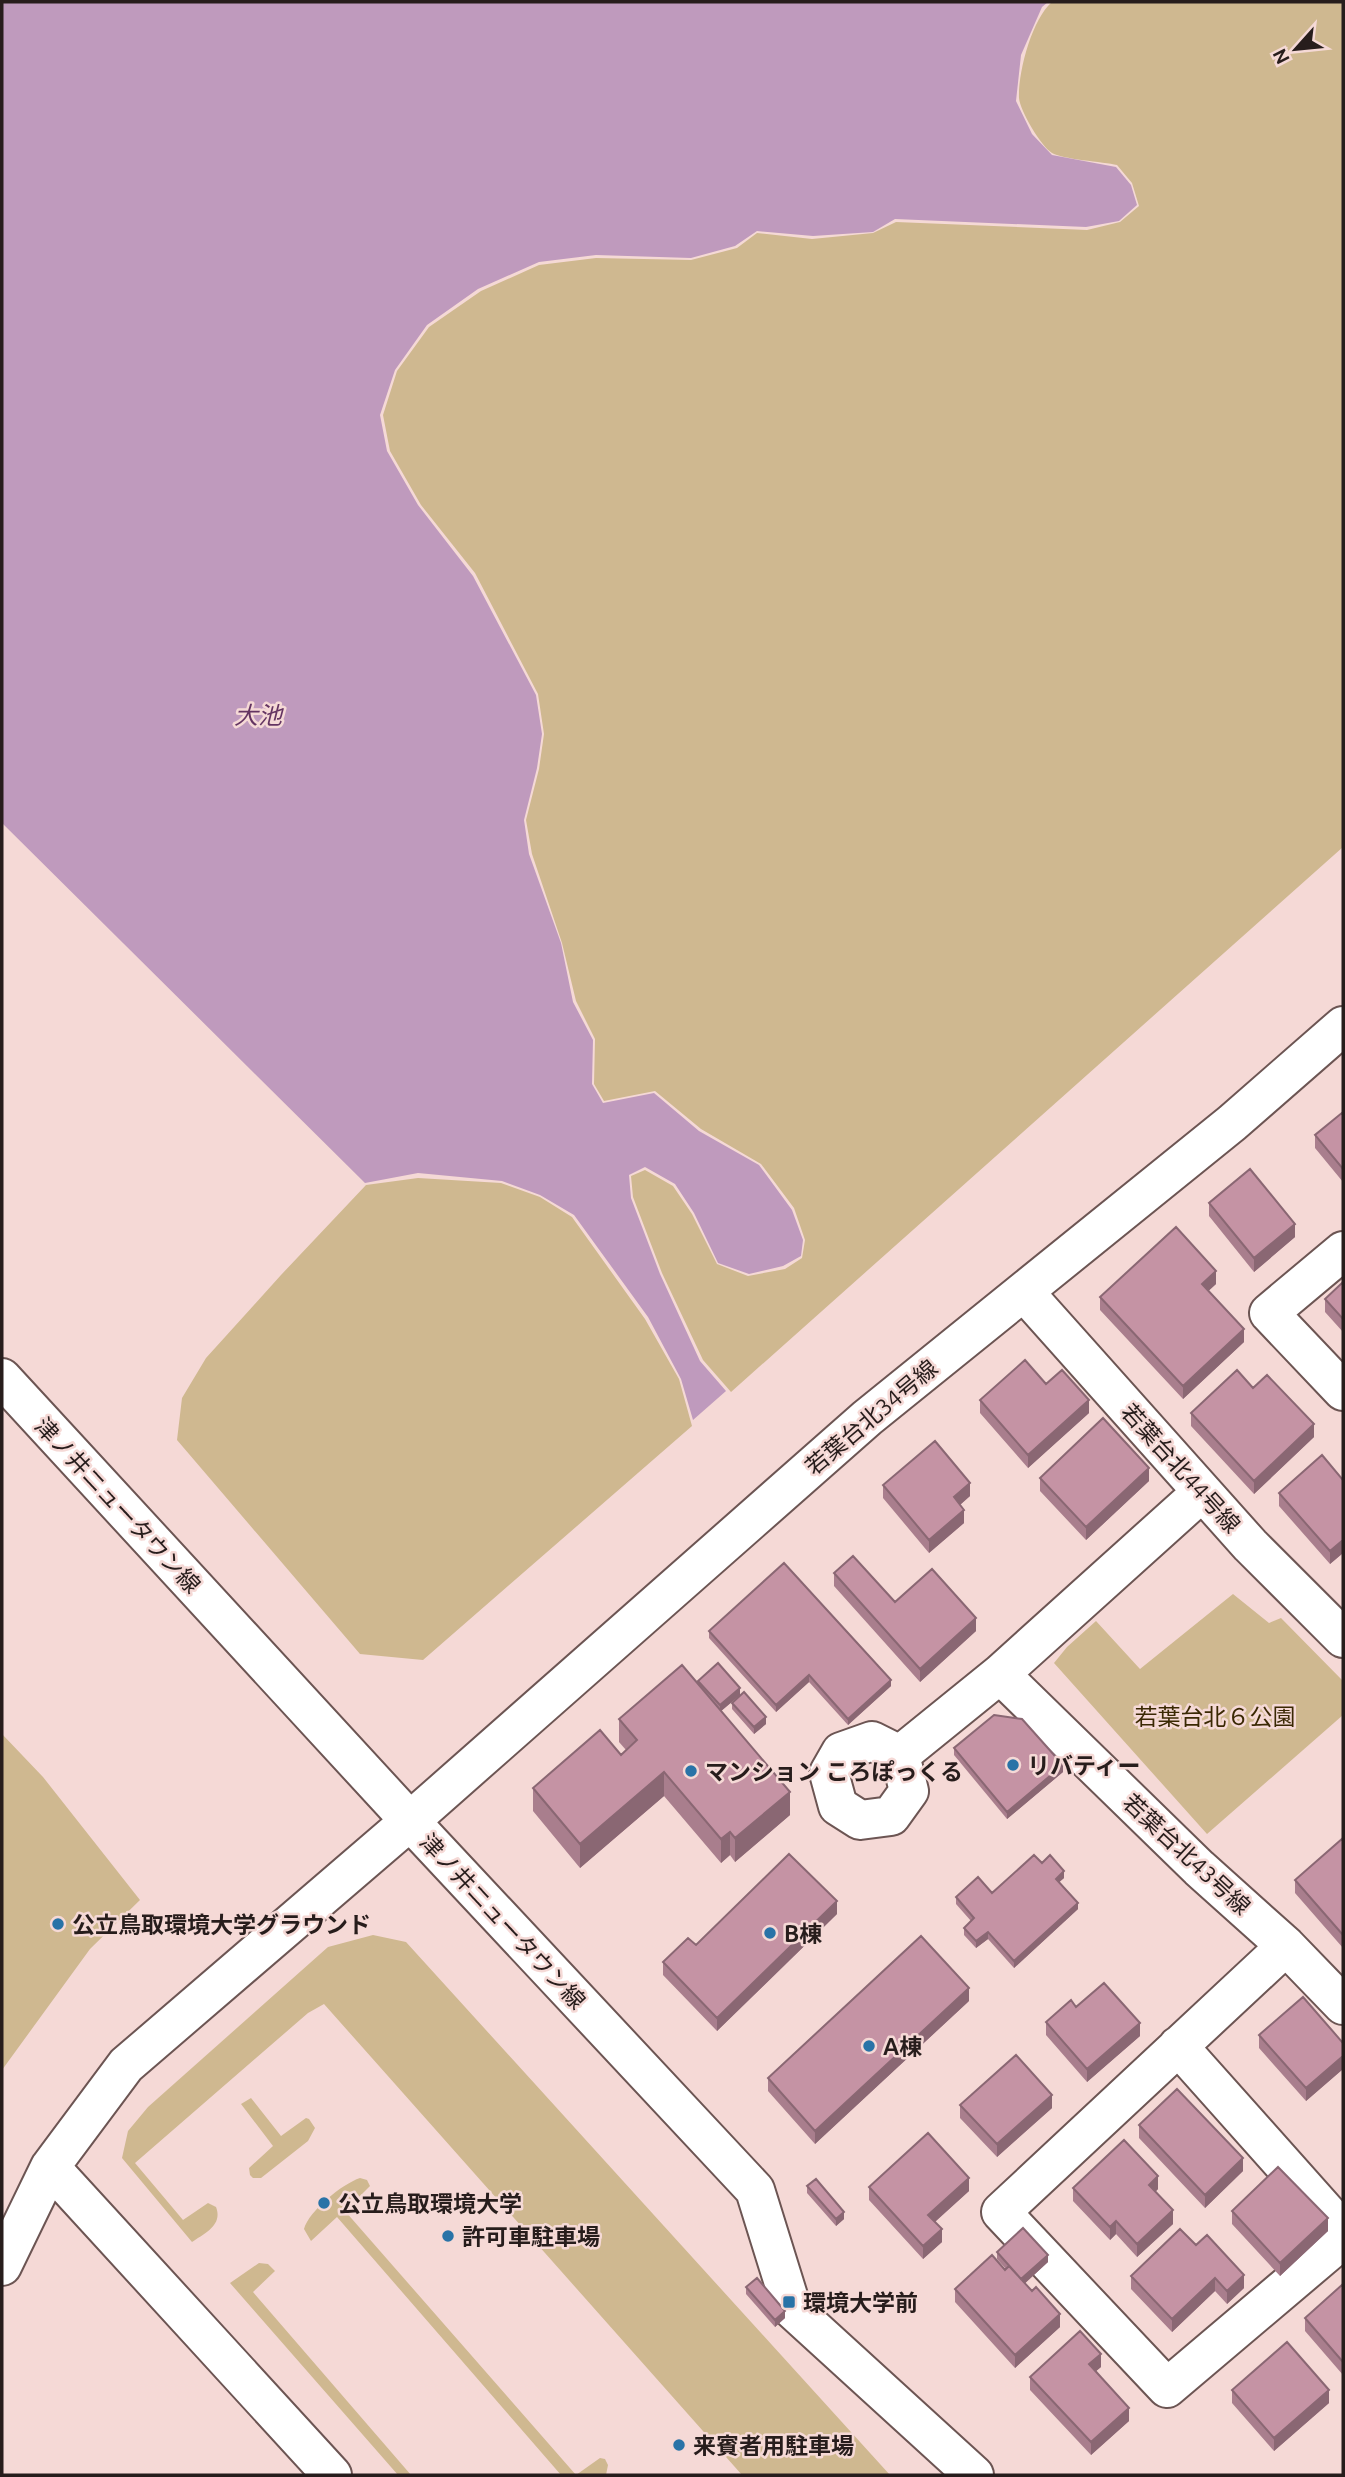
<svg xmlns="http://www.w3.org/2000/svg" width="1345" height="2477" viewBox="0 0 1345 2477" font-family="Ubuntu,'Noto Sans JP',sans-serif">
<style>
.green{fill:#cfb890}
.water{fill:#bf9abd}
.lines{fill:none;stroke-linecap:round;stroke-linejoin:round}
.minor-casing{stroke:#6c5553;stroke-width:42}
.minor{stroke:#fff;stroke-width:38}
.wall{fill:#a97e8d}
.shaded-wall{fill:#8a6773}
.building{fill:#c593a4;stroke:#8a6773;stroke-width:2}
.poi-dot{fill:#2973a7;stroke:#f5d9d6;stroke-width:2.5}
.labels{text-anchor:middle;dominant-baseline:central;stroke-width:5;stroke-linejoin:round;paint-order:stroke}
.street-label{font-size:23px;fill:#271d1c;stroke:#f5d9d6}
.park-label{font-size:23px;fill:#3a2803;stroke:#f5d9d6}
.poi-label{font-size:23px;font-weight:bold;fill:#271d1c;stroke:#f5d9d6;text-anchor:start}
.water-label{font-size:24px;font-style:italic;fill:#643462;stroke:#f5d9d6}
</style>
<rect width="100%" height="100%" fill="#f5d9d6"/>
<path class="green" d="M1052 2H1343V847L731 1392 703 1360 662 1273 633 1197 631 1176 645 1170 673 1186 692 1214 717 1264 748 1276 785 1269 802 1258 805 1240 794 1208 761 1164 701 1129 655 1091 604 1101 594 1084 595 1039 576 1001 562 943 532 854 526 820 539 769 544 734 538 694 475 573 421 505 390 451 383 415 397 371 429 327 481 291 539 265 596 258 691 260 737 248 757 233 812 239 873 233 896 222 1087 230 1120 222 1139 206 1132 183 1117 165C1104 162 1061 159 1052 153 1041 146 1020 111 1019 98 1018 72 1032 19 1052 2Z
M418 1178 501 1183 540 1197 572 1217 645 1319 679 1379 692 1426 423 1660 360 1654 177 1440 182 1398 206 1358 281 1275 366 1185Z
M1233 1594 1269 1623 1281 1618 1343 1681V1715L1207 1834 1054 1663 1067 1647 1096 1621 1140 1669Z
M2 1734 43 1777 140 1900 90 1949 2 2070Z
M373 1935 406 1942 890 2475H742L324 2004 308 2013 135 2163 183 2220 208 2203 216 2207C223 2225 205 2233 192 2242L122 2158 128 2131 148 2107 328 1947Z
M251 2098 281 2136 306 2118 309 2119 315 2128 308 2141 261 2178H253L250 2175 249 2168 273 2146 241 2104Z
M360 2178 367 2180 370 2186 345 2211 576 2475 600 2458 605 2459 608 2465 606 2475H561L337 2217 311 2241 304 2229C309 2211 342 2184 360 2178Z
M259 2263 268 2264 275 2271 253 2292 411 2475H398L230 2283Z"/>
<path class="water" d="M2 2H1048L1042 7 1021 55 1016 101 1032 134 1052 155 1116 167 1131 185 1137 205 1119 221 1086 227 895 219 873 232 813 236 757 231 735 246 691 258 596 255 539 262 478 289 427 325 395 370 380 415 387 451 418 505 473 576 536 695 542 734 537 768 524 820 529 854 561 943 573 1002 593 1040 592 1084 603 1103 654 1093 699 1131 759 1165 792 1210 803 1240 801 1256 783 1266 749 1274 718 1263 694 1213 675 1184 645 1167 629 1175 631 1198 660 1274 700 1361 726 1391 693 1420 681 1379 648 1317 574 1215 540 1195 502 1181 418 1173 365 1183 2 823Z"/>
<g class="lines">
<g class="minor-casing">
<path id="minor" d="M1343 1251 1269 1313 1343 1391
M1024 1292 1250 1545 1343 1638
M2 1378 410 1821 755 2190 792 2309 974 2475
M1000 1674 1199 1868 1286 1946 1343 2005
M900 1755 872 1741 841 1752 829 1773 838 1806 860 1820 891 1816 909 1791 900 1755 1000 1674 1202 1492
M1286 1946 1001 2212 1167 2388 1343 2239
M1178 2046 1343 2231
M50 2167 332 2475
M2 2266 50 2167 126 2065 410 1821 867 1418 1232 1123 1343 1026"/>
</g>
<use href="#minor" class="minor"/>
</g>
<path class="wall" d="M1343 1112V1182L1315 1148V1135Z
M1209 1203 1295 1237 1254 1272 1209 1216Z
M1343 1282V1332L1325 1312V1299Z
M1216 1284 1208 1291 1244 1342 1183 1399 1100 1310V1297Z
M1046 1384 1089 1413 1028 1468 980 1413V1400Z
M1253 1388 1314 1437 1254 1494 1191 1426V1413Z
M1040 1478 1149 1481 1086 1540 1040 1491Z
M1343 1480V1553L1330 1564 1279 1506V1493Z
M883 1485 970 1496 960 1505 964 1523 929 1553 883 1498Z
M834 1573 895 1602 976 1631 920 1682 834 1586Z
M709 1631 891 1686 848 1725 809 1682 776 1712 709 1638Z
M698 1681 740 1695 721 1711 790 1815 735 1862 730 1855 721 1863 664 1796 580 1868 533 1811V1788L621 1755 626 1750 619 1742V1719L698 1684Z
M732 1703 766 1724 754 1734 732 1709Z
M954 1748 1063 1772 1007 1819 954 1755Z
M1343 1838V1948L1295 1893V1880Z
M1042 1863 1064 1878 1059 1882 1078 1909 1014 1968 988 1939 976 1948 964 1935V1928L971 1921 956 1904V1897L992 1893Z
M837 1914 717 2031 663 1975V1962Z
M969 2001 815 2144 768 2091V2078Z
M1076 2007 1140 2036 1087 2082 1046 2035V2022Z
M1259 2035 1343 2043V2069L1306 2101 1259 2048Z
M960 2105 1052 2108 997 2157 960 2118Z
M1139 2125 1243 2171 1205 2208 1139 2138Z
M807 2186 844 2219 836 2226 807 2193Z
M869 2187 969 2191 935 2222 942 2242 923 2259 869 2200Z
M1073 2188 1158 2189 1155 2192 1173 2224 1137 2257 1116 2234 1110 2240 1073 2201Z
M1232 2211 1328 2231 1280 2276 1232 2224Z
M1196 2245 1244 2288 1227 2304 1215 2291 1172 2332 1131 2289V2276Z
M997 2252 1048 2262 1025 2283 1060 2327 1015 2368 955 2302V2289L1006 2269 997 2259Z
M1343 2284V2375L1305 2331V2318Z
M746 2287 785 2318 775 2327 746 2294Z
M1101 2367 1096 2371 1129 2421 1091 2455 1030 2390V2377Z
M1232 2390 1329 2403 1274 2451 1232 2403Z"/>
<path class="shaded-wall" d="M1295 1224V1237L1254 1272V1258Z
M1216 1271V1284L1202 1297V1284Z
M1244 1329V1342L1183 1399V1386Z
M1089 1400V1413L1028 1468V1455Z
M1314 1424V1437L1254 1494V1481Z
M1149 1468V1481L1086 1540V1527Z
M970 1483V1496L954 1510V1497Z
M964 1510V1523L929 1553V1540Z
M1343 1540V1553L1330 1564V1551Z
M976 1618V1631L920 1682V1669Z
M809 1675V1682L776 1712V1705Z
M891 1680V1686L848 1725V1719Z
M740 1688V1695L720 1712V1705Z
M766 1717V1724L754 1734V1727Z
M1063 1765V1772L1007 1819V1812Z
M664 1772V1796L580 1868V1844Z
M790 1792V1815L735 1862V1838Z
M730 1832V1855L721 1863V1839Z
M1064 1871V1878L1056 1885V1879Z
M837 1901V1914L717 2031V2018Z
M1078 1903V1909L1014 1968V1961Z
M988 1932V1939L976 1948V1941Z
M969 1988V2001L815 2144V2131Z
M1140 2023V2036L1087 2082V2069Z
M1343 2056V2069L1306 2101V2088Z
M1052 2095V2108L997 2157V2144Z
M1243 2158V2171L1205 2208V2195Z
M1158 2176V2189L1149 2198V2185Z
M969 2178V2191L928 2228V2215Z
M1173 2210V2224L1137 2257V2244Z
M844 2212V2219L836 2226V2219Z
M1328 2218V2231L1280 2276V2263Z
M1116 2221V2234L1110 2240V2227Z
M942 2229V2242L923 2259V2246Z
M1048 2255V2262L1021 2287V2280Z
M1244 2275V2288L1227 2304V2291Z
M1215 2278V2291L1172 2332V2319Z
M785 2311V2318L775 2327V2320Z
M1060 2314V2327L1015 2368V2355Z
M1101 2354V2367L1089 2377V2364Z
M1329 2390V2403L1274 2451V2438Z
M1129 2408V2421L1091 2455V2442Z"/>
<path class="building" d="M1343 1112V1169L1315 1135Z
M1250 1169 1295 1224 1254 1258 1209 1203Z
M1176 1227 1216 1271 1202 1284 1244 1329 1183 1386 1100 1297Z
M1343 1282V1319L1325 1299Z
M1025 1360 1046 1384 1062 1370 1089 1400 1028 1455 980 1400Z
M1237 1370 1253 1388 1267 1375 1314 1424 1254 1481 1191 1413Z
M1103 1418 1149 1468 1086 1527 1040 1478Z
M935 1441 970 1483 954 1497 964 1510 929 1540 883 1485Z
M1322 1455 1343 1480V1540L1330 1551 1279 1493Z
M853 1556 895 1602 932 1569 976 1618 920 1669 834 1573Z
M784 1563 891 1680 848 1719 809 1675 776 1705 709 1631Z
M718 1663 740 1688 720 1705 698 1681Z
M682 1665 790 1792 735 1838 730 1832 721 1839 664 1772 580 1844 533 1788 600 1730 621 1755 637 1740 619 1719Z
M744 1692 766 1717 754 1727 732 1703Z
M994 1715 1022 1719 1063 1765 1007 1812 954 1748Z
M1343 1838V1935L1295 1880Z
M789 1854 837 1901 717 2018 663 1962 688 1938 696 1945Z
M1034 1855 1042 1863 1050 1855 1064 1871 1056 1879 1078 1903 1014 1961 988 1932 976 1941 964 1928 974 1918 956 1897 978 1877 992 1893Z
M921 1936 969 1988 815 2131 768 2078Z
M1104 1983 1140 2023 1087 2069 1046 2022 1071 2000 1076 2007Z
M1303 1997 1343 2043V2056L1306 2088 1259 2035Z
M1016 2055 1052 2095 997 2144 960 2105Z
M1177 2089 1243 2158 1205 2195 1139 2125Z
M928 2133 969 2178 928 2215 942 2229 923 2246 869 2187Z
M1124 2140 1158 2176 1149 2185 1173 2210 1137 2244 1116 2221 1110 2227 1073 2188Z
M1278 2167 1328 2218 1280 2263 1232 2211Z
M816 2179 844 2212 836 2219 807 2186Z
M1023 2228 1048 2255 1021 2279 997 2252Z
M1180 2229 1196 2245 1207 2235 1244 2275 1227 2291 1215 2278 1172 2319 1131 2276Z
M992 2255 1005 2270 1009 2266 1032 2291 1036 2287 1060 2314 1015 2355 955 2289Z
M757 2278 785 2311 775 2320 746 2287Z
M1343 2284V2362L1305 2318Z
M1080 2331 1101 2354 1089 2364 1129 2408 1091 2442 1030 2377Z
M1287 2342 1329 2390 1274 2438 1232 2390Z"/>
<g class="poi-dot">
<circle cx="1013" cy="1765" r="7"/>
<circle cx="691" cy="1771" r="7"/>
<circle cx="58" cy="1924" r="7"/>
<circle cx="770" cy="1933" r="7"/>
<circle cx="869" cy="2046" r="7"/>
<circle cx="324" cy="2203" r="7"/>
<circle cx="448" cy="2236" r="7"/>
<rect x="782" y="2295" width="14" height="14" rx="3.5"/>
<circle cx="679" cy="2445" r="7"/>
</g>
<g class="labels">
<g class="street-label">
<text transform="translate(871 1417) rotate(-40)">若葉台北34号線</text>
<text transform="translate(1181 1468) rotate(48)">若葉台北44号線</text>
<text transform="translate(118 1505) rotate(47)">津ノ井ニュータウン線</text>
<text transform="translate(1187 1854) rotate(43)">若葉台北43号線</text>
<text transform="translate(503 1921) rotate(47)">津ノ井ニュータウン線</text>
</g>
<g class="park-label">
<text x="1215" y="1716">若葉台北６公園</text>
</g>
<g class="poi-label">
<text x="1027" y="1765">リバティー</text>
<text x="705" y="1771">マンション ころぽっくる</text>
<text x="72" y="1924">公立鳥取環境大学グラウンド</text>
<text x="784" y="1933">B棟</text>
<text x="883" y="2046">A棟</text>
<text x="338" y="2203">公立鳥取環境大学</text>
<text x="462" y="2236">許可車駐車場</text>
<text x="803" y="2302">環境大学前</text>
<text x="693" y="2445">来賓者用駐車場</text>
</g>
<g class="water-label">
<text x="258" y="715">大池</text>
</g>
</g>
<rect width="1345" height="2477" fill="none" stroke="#271d1c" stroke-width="7"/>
<g transform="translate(1296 49) rotate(243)" stroke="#f5d9d6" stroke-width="5" paint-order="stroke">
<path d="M0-5L12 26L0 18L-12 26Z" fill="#271d1c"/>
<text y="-10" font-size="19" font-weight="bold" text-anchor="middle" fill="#271d1c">N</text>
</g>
</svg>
